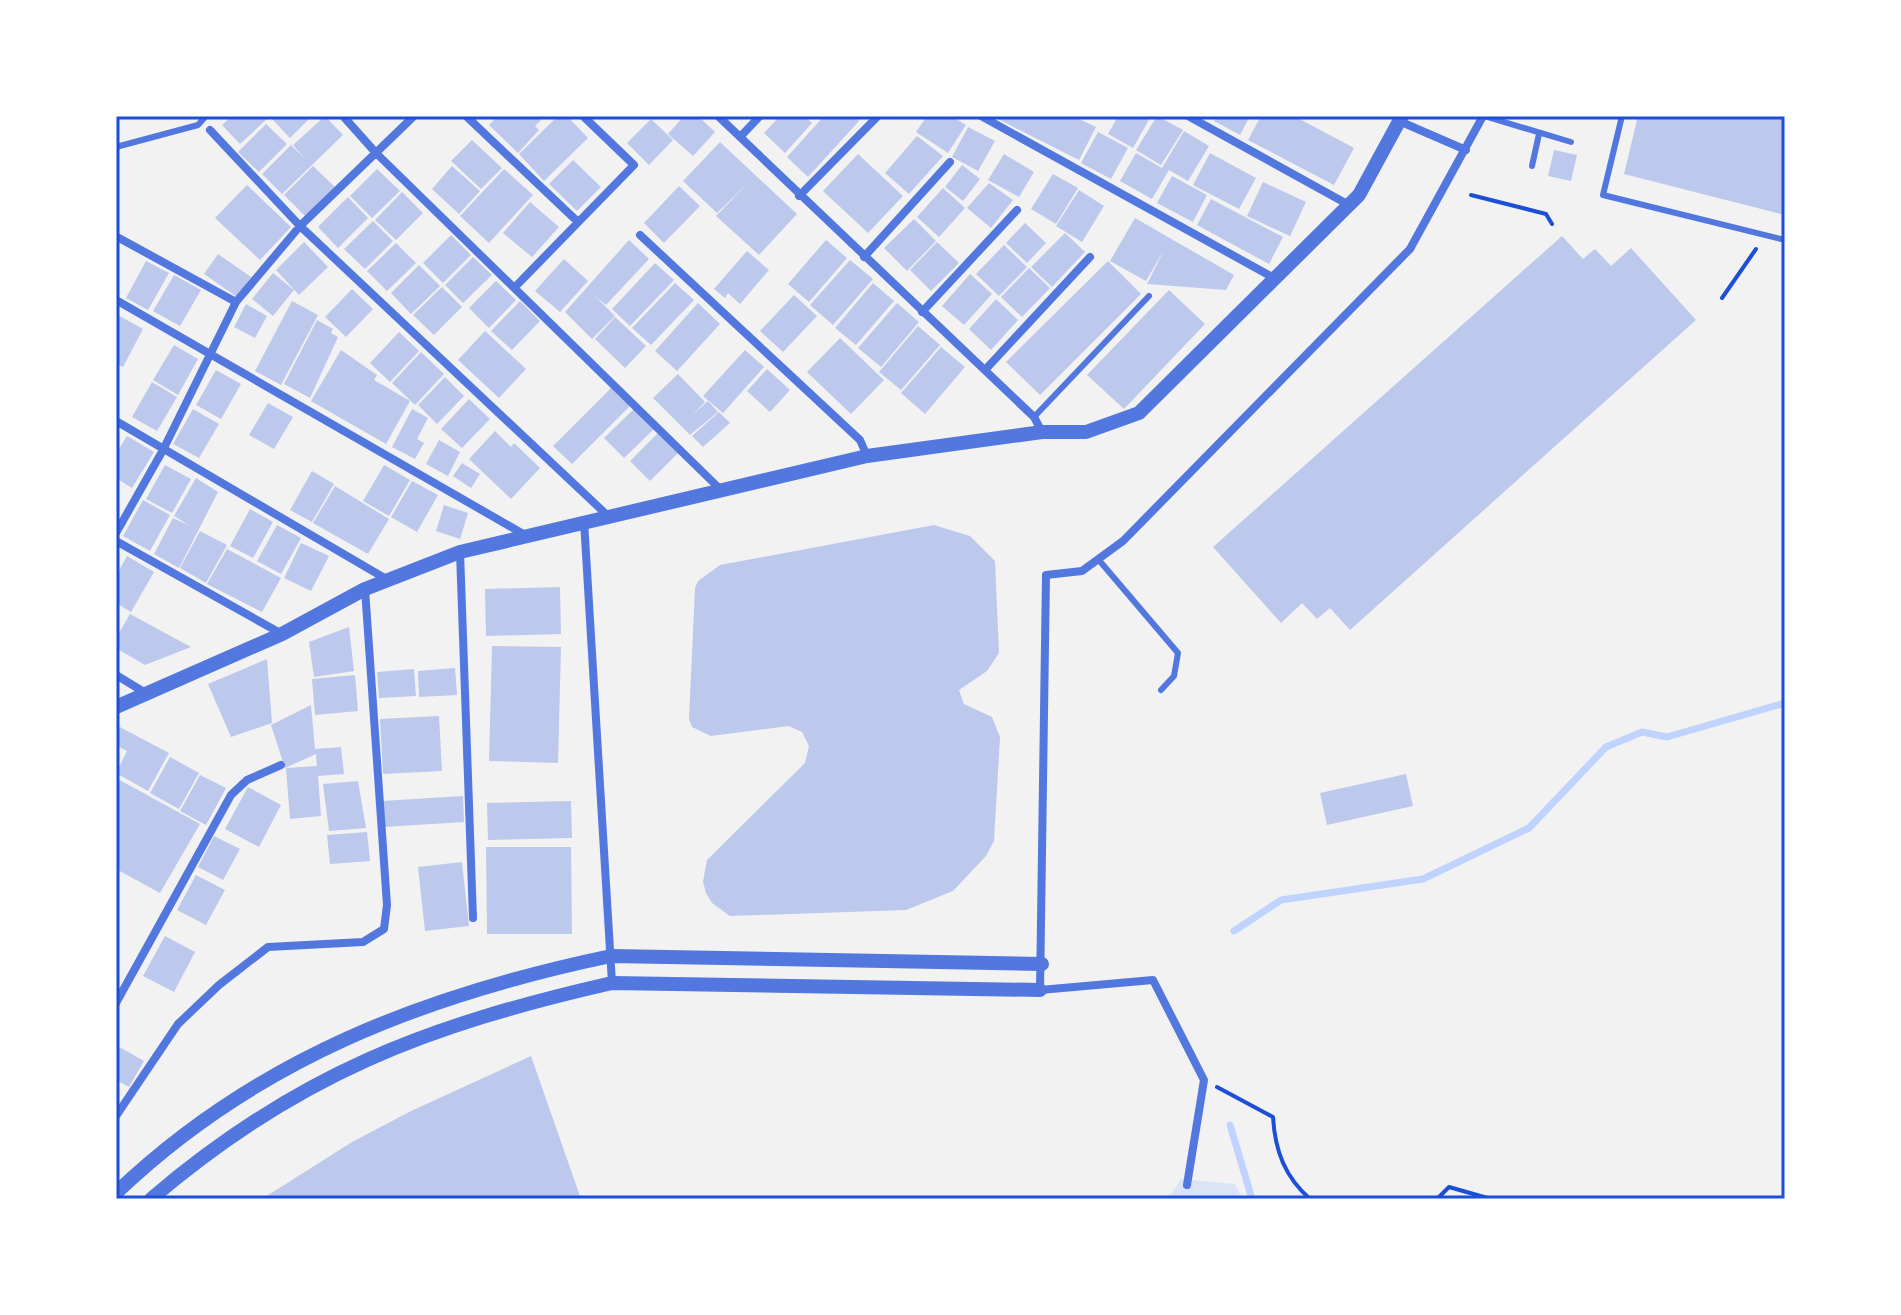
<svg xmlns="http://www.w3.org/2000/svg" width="1901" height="1315" viewBox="0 0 1901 1315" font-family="'IBM Plex Sans',sans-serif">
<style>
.green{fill:#dbe4f7}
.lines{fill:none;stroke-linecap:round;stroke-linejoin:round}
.stream{stroke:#bfd3fe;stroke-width:7}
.building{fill:#bdc9ec}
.path{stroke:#1d4ed8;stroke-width:4}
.service{stroke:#5277de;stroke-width:6}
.minor{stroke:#5277de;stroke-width:8}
.tertiary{stroke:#5277de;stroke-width:14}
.neatline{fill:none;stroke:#1d4ed8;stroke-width:3}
</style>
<rect width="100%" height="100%" fill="#f2f2f2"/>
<path class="green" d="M1181 1179 1235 1184 1242 1199H1168Z"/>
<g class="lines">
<path class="stream" d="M1234 931 1281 900 1423 879 1529 828 1606 747 1642 732 1667 737 1785 703
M1230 1125 1252 1199"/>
</g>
<path class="building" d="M232 116H264L267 119 240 144 222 125Z
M275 116H312L290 138 272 119Z
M325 116 343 135 282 194 262 174 291 145 305 159 293 145Z
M498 116H545L535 126 539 130 518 153 489 125Z
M558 116H567L588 138 544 181 519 154Z
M684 116H698L715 132 693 156 668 134Z
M780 116H804L812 123 785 153 764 133Z
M824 116H854L859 121 808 177 787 157Z
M927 116H951L966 125 948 153 916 132Z
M992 116H1073L1096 127 1079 160Z
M1118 116H1151L1133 148 1108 134Z
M1157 116 1183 130 1161 165 1136 150Z
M1217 116H1250L1240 135 1214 121Z
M1261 116H1294L1354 148 1334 185 1248 140Z
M1638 116H1785V215L1624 174Z
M651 119 673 140 649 165 627 143Z
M266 124 287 144 259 172 238 152Z
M968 127 995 141 978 171 952 157Z
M1184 131 1209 146 1188 181 1169 170 1152 199 1120 181 1136 153 1162 168Z
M1098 132 1128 148 1111 179 1081 163Z
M917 136 943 156 909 194 885 173Z
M472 140 502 168 481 189 451 161Z
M720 142 797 214 759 255 716 216 748 183 717 213 683 181Z
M1554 150 1577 155 1571 181 1548 176Z
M1210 153 1256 178 1239 209 1193 185Z
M858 154 903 196 868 233 823 191Z
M1004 154 1034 172 1019 197 988 180Z
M573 160 601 187 577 211 549 184Z
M962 165 980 179 963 201 945 187Z
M313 166 335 187 306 217 284 195Z
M452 166 480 191 459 214 432 189Z
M377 169 400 191 372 218 350 196Z
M504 169 533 195 489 243 460 216Z
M1053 174 1078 188 1056 224 1031 209Z
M1172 176 1207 195 1193 222 1157 203Z
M1263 182 1306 202 1290 236 1247 216Z
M989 183 1013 200 991 228 967 208Z
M247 185 291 227 260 260 215 218Z
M679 186 700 206 664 243 644 223Z
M943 188 965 208 939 237 917 217Z
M1079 190 1104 206 1082 242 1056 226Z
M402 192 423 213 396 240 375 220Z
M348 197 368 218 338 248 318 227Z
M1211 199 1283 237 1269 264 1197 225Z
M530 202 559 227 532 257 503 233Z
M1135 218 1234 275 1226 290 1147 284 1164 250 1146 281 1110 261Z
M914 219 936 241 907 271 884 248Z
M373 221 393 241 365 269 344 249Z
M1025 223 1046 243 1027 263 1006 243Z
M1065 233 1085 252 1052 287 1031 267Z
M451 235 471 255 443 283 423 263Z
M1562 236 1583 259 1595 249 1611 266 1631 248 1696 320 1350 630 1330 608 1317 619 1302 603 1281 623 1213 547Z
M629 240 649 259 606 305 594 295 615 316 592 339 565 312Z
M826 240 847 258 809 302 788 284Z
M304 242 328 267 299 295 276 270Z
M937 242 959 263 931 291 910 270Z
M396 243 416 263 387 291 367 271Z
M1004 245 1027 267 999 296 976 274Z
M747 251 769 270 740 304 728 293 725 298 714 289Z
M218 254 251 277 237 297 204 274Z
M473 257 492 275 463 303 445 285Z
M564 259 588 281 560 312 535 291Z
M850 260 873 279 833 325 810 305Z
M146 261 169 273 148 310 126 298Z
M1108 261 1141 294 1040 395 1006 362Z
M655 263 674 280 630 326 612 309Z
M419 265 440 286 411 314 391 293Z
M1029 268 1050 288 1022 317 1001 297Z
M273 273 294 290 273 316 252 299Z
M970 274 992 294 964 325 942 306Z
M174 275 201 290 180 326 153 311Z
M496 281 516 300 489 328 469 308Z
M675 283 694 300 651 345 632 328Z
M873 283 894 301 856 345 835 328Z
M442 287 462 307 434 335 413 315Z
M352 289 373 309 346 337 325 317Z
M1169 290 1205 324 1124 409 1087 375Z
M794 295 817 316 783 352 760 331Z
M996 299 1018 320 991 350 969 329Z
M292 301 318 315 281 385 255 371Z
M520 301 540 321 512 350 491 331Z
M698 303 720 324 677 371 655 351Z
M897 303 919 322 881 367 858 348Z
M246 304 267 316 255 338 234 327Z
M116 314 143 329 123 367 116 364Z
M615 317 646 346 625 368 595 339Z
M317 320 333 329 331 333 338 337 310 398 284 384Z
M918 326 940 345 901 390 879 372Z
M485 331 526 369 499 398 458 360Z
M399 332 419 351 390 382 370 363Z
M840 338 884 380 851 414 807 372Z
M174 345 198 359 178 395 153 380Z
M941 347 965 367 925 414 901 393Z
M341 350 377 375 374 380 410 401 386 444 311 401Z
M745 350 764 367 723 413 703 396Z
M421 352 444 374 415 405 392 383Z
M767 369 790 390 770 412 747 391Z
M216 370 241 384 221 419 196 405Z
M678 374 705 402 691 416 708 401 718 412 690 435 653 398Z
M445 377 464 396 437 424 418 405Z
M152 382 177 397 157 431 132 417Z
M611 388 630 406 572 464 553 446Z
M469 399 490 419 462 448 441 429Z
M268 403 293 417 274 449 249 435Z
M635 408 655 428 624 458 604 438Z
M193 409 219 424 199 458 173 444Z
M412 409 428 418 417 439 424 443 415 459 392 447Z
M719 412 730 423 703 447 692 436Z
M495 431 511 447 514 443 540 468 511 499 469 459Z
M658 433 678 453 650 481 630 461Z
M127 436 154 452 132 488 116 478V454Z
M439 440 460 452 448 476 426 464Z
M462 463 480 474 471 488 453 476Z
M165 465 191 479 172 513 146 499Z
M384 465 410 480 389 516 363 501Z
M312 471 334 484 312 522 290 510Z
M196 478 218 492 179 568 154 554 173 518 190 526 174 516Z
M412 481 438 495 417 532 391 517Z
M335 486 389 519 368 554 313 523Z
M143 500 170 515 150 551 123 536Z
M444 505 468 513 460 539 436 531Z
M250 509 273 522 253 558 230 546Z
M277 525 301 538 281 574 257 561Z
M934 525 970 536 995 561 999 653 987 671 959 690 964 704 992 717 1000 737 994 841 986 856 953 891 906 910 730 916 712 903 706 893 703 882 707 860 805 763 809 746 802 732 789 726 711 736 692 727 689 719 695 588 698 581 720 565Z
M200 531 227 545 206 583 180 568Z
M301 543 329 556 311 591 284 578Z
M227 549 281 578 262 612 207 584Z
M127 556 154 572 131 612 116 603V576Z
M560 587 561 634 486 636 485 589Z
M130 614 191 647 145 665 116 648V638Z
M349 627 354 671 314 677 309 642Z
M492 646 561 647 558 763 489 761Z
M267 659 272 723 231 737 208 684Z
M455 668 457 695 419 697 418 671Z
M414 669 416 696 379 698 377 672Z
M355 675 358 711 315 715 312 679Z
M311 705 315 749 341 747 344 774 318 776 321 816 290 819 286 768 317 766 316 754 285 768 271 725Z
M439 716 442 771 383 774 380 719Z
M116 725 169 753 148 791 116 773 127 751 116 745Z
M170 757 199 773 179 809 150 793Z
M1406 774 1413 806 1327 825 1320 793Z
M200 775 226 788 206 825 180 811Z
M116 778 200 824 160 893 116 869Z
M358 781 366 828 329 831 323 784Z
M248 787 281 805 259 847 225 829Z
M463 796 464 822 384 827 382 801Z
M571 801 572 838 488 840 487 803Z
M367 832 370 861 330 864 327 835Z
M214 836 240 849 223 880 198 867Z
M486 847H571L572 934H487Z
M462 862 469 926 425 931 418 867Z
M196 875 225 890 206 925 177 910Z
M165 936 195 952 174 992 143 976Z
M116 1045 144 1061 129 1087 116 1080Z
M531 1056 581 1199H262L352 1142 411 1111Z"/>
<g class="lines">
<path class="path" d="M1471 195 1546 214 1552 224
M1722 298 1756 249
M1217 1087 1273 1117C1275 1151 1285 1177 1310 1199
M1437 1199 1449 1187 1491 1199"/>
<path class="service" d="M1484 116 1571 142
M1622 116 1603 195 1785 240
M116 147 198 125 206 116
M1532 166 1539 134
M1034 417 1149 296
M1098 559 1178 653 1174 676 1161 690"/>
<path class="minor" d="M343 116 376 153 722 491
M466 116 578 222
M718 116 1034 417 1042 432
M981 116 1274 278
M1188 116 1349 205
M1399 121 1466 150
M210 130 300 226 607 515
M740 137 760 116
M799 196 878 116
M640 235 860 440 867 456
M119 238 236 302
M864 257 950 162
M516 286 634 165 583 116
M116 300 525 535
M922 312 1017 210
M985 370 1090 257
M116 421 388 580
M584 521 612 983
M116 533 163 450 236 302 300 226 414 116
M116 541 282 634
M460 552 473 918
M116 675 144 692
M116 1003 231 795 247 780 281 765
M116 1116 178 1024 219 985 268 947 363 942 384 929 387 905 365 589
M1187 1185 1204 1080 1153 980 1040 990 1046 575 1082 571 1123 541 1410 249 1483 116"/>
<path class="tertiary" d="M116 707 282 634 365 589 460 552 867 456 1042 432H1086L1139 413 1359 195 1402 116
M116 1193C256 1059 425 995 611 956L1042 964
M151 1199C297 1074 428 1025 612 983L1040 990"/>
</g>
<rect width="1901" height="1315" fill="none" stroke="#ffffff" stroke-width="236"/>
<rect x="118" y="118" width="1665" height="1079" class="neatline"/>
</svg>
